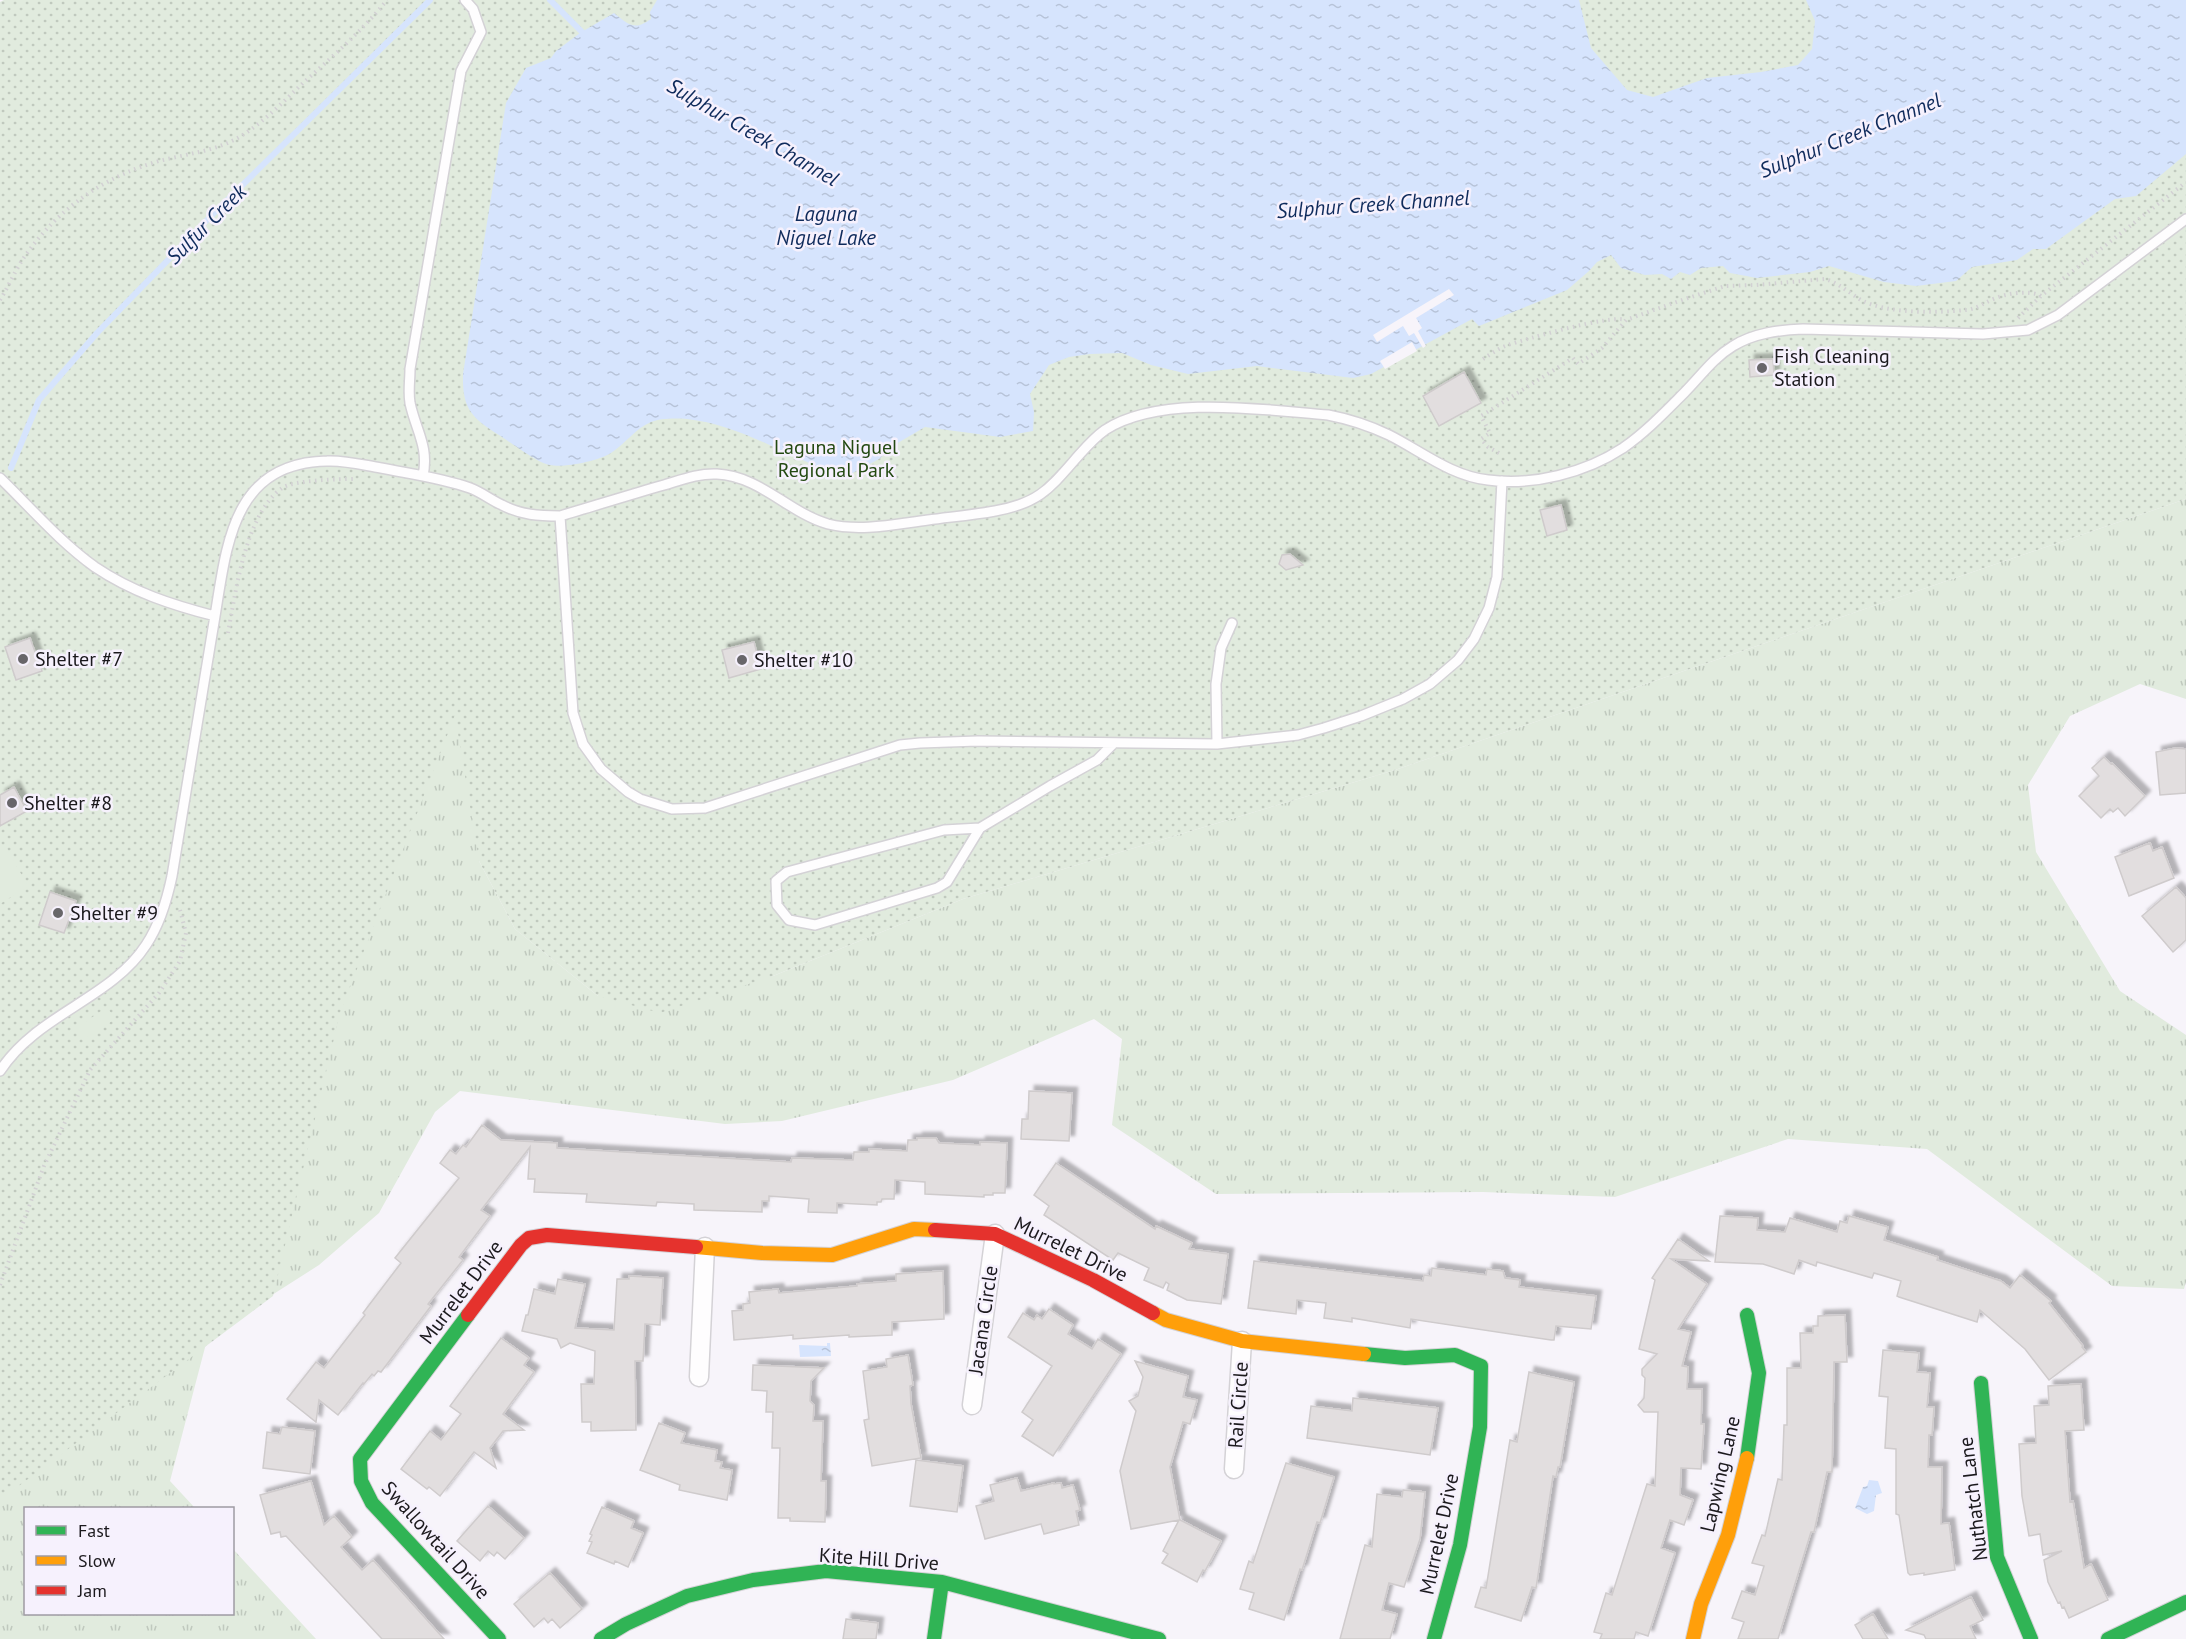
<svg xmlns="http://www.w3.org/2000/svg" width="2186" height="1639" viewBox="0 0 2186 1639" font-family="'PT Sans',sans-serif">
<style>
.grass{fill:url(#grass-tufts)}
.park{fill:url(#park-dots)}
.pitch{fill:#e1ebde}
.water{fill:url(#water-ripples)}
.pier{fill:#f7f4fa}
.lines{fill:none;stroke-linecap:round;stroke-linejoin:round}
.stream{stroke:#d6e4fd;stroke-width:6}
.building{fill:#e2dedf;stroke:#cfcbcc;stroke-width:1.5;filter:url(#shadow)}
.lane-casing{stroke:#d4d2d6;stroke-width:12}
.street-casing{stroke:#d4d2d6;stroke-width:21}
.fast-casing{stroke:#d4d2d6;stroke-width:16}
.slow-casing{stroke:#d4d2d6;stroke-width:16}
.jam-casing{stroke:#d4d2d6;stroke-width:16}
.path{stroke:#d2d1d3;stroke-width:4;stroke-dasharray:1.5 4.5;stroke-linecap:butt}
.lane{stroke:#fefdfe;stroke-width:9}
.street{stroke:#fefdfe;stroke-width:18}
.fast{stroke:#30b455;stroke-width:14}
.slow{stroke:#ff9f0a;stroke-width:14}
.jam{stroke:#e5322d;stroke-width:14}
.poi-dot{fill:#68666a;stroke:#f6f1fd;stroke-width:2}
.labels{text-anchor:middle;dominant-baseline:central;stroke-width:5;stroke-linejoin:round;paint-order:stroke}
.poi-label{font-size:20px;fill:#1b191d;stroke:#f6f1fd;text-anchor:start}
.park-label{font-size:20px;fill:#234911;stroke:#f6f1fd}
.street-label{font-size:20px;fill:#1b191d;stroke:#f6f1fd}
.water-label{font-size:21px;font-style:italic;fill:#0f2b5c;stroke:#f6f1fd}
</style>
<defs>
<pattern id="grass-tufts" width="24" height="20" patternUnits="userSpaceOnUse" patternTransform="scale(1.5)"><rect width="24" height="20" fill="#e1ebde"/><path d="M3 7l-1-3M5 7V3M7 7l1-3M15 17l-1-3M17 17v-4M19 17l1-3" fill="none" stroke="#c0c9be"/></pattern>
<pattern id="park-dots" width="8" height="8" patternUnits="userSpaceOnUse" patternTransform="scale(1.5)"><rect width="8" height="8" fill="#e1ebde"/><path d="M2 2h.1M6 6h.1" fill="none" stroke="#c0c9be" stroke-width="1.8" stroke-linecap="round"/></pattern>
<pattern id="water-ripples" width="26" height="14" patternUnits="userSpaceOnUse" patternTransform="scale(1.5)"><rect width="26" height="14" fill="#d6e4fd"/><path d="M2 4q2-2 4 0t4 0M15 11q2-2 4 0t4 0" fill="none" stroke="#b7c3d8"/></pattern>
<filter id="shadow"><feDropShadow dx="5.5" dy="-5.5" stdDeviation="1.5" flood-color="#0004"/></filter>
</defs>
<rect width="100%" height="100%" fill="#f7f4fa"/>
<path class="grass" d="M2186 499V699L2140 684 2070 716 2028 785 2036 852 2120 991 2186 1035V1282L2184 1289 2112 1286 1927 1149 1788 1139 1615 1197 1483 1192 1216 1194 1112 1125 1122 1039 1094 1019 953 1080 782 1121 725 1124 460 1091 435 1112 379 1213 319 1265 208 1336 170 1481 195 1508H26V1614H232L233 1549 316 1639H0V1307L491 569 479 861 515 929 598 996 773 976 963 899 1395 770Z"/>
<path class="park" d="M4 0H2186V499L1395 770 963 899 773 976 660 1013 598 996 515 929 479 861 455 715 340 1013 273 1296 0 1500V2Z"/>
<path class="pitch" d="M7 849 28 886 0 904V854Z
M107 1007 115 1019 83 1040 75 1029Z"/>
<path class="water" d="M657 0H1579L1591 48 1627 90 1653 97 1707 78 1761 72 1798 65 1812 49 1815 21 1806 0H2186V154L2136 196 2115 199 2046 249H2033L2017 260 1972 267 1956 281 1916 286 1884 282 1829 266 1810 272 1757 278 1730 273 1723 266 1701 268 1690 275 1680 272 1671 279 1662 274 1645 275 1621 268 1611 255 1597 262 1589 271 1567 290 1479 326 1472 319 1371 374 1353 378 1257 366 1188 374 1151 365 1122 353 1090 354 1069 357 1049 365 1030 394 1034 412 1033 431 1000 437 925 427 896 444 879 459 845 477C792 460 743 425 687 419 678 418 659 418 651 422 636 428 625 444 611 453 598 461 565 468 550 465 539 464 510 442 499 435 471 418 462 408 463 374L506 103 526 68 551 58 556 51 580 33 614 13C629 25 634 31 651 19L650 12Z
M827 1343H830L831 1356 800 1357 799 1345 827 1346Z
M1869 1480 1878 1481 1882 1493 1876 1495 1874 1511 1867 1514 1855 1508 1863 1487 1867 1486Z"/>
<path class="pier" d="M1449 289 1454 295 1416 318 1422 328 1418 331 1426 346 1423 348 1414 333 1409 336 1403 326 1377 342 1373 335Z
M1412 342 1417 351 1385 369 1380 361Z"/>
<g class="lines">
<path class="stream" d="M550 0 585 35
M11 468 39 400 97 333 205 222 430 0"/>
</g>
<path class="building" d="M1773 359 1774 375 1750 377 1749 360Z
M1464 372 1481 403 1439 426 1423 396Z
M1561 505 1567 530 1547 536 1540 510Z
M1290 554 1303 565 1286 570 1279 564 1282 555Z
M30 638 42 671 16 680 5 647Z
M754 642 761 669 729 678 722 650Z
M2176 748 2186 749V793L2160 795 2156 752Z
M2104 757 2111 764 2112 763 2145 796 2125 816 2118 808 2113 812 2110 809 2101 818 2079 796 2099 776 2092 768Z
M14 787 27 811 0 826V795Z
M2150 843 2153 851 2162 847 2174 878 2129 896 2115 857Z
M2176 887 2186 898V940L2173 952 2142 916Z
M50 892 76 901 64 933 39 925Z
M1029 1091 1072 1093 1069 1141 1021 1139 1022 1119H1028Z
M482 1125 501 1140 557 1143V1148L791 1162 792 1158 853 1160 854 1152H869V1149L907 1151 908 1140H917V1138H936L939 1143 980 1145V1142L1007 1143 1005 1193H993V1195H984V1197L925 1194V1182L895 1180 894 1199H882L881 1202H877V1205L837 1203V1213L808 1212 809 1199 769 1196V1201H762V1212L694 1210V1204L657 1202 656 1206 586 1202 587 1194 534 1192 535 1179H528L530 1147 481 1210 490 1216 459 1257 463 1260 428 1304 431 1306 381 1372 378 1371 374 1376 372 1374 364 1384 363 1383 338 1415 319 1400 316 1422 287 1399 316 1362 324 1368 365 1315 363 1313 401 1263 395 1258 459 1178 440 1163 450 1150 456 1154 463 1145 466 1147Z
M1056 1163 1155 1229 1156 1226 1192 1243 1189 1249 1228 1254 1221 1304 1187 1300 1167 1290 1169 1284 1166 1282 1163 1288 1144 1280 1149 1268 1118 1253 1113 1260 1044 1215 1049 1206 1034 1195Z
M1720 1216 1758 1218 1757 1230 1785 1232 1790 1218 1837 1232 1840 1221 1847 1223 1849 1216 1888 1227 1884 1240 1938 1257 1937 1260 2001 1281 2010 1288 2020 1275 2051 1301 2049 1303 2083 1346 2082 1347 2086 1352 2049 1380 2025 1349 1980 1310 1977 1322 1899 1297 1897 1296 1901 1281 1874 1273 1872 1278 1817 1262 1816 1266 1799 1260 1794 1274 1763 1264 1715 1262Z
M1678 1239 1709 1261 1671 1259 1707 1284 1678 1329 1691 1332 1682 1366 1688 1367 1687 1389H1702L1701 1424H1704L1701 1469 1681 1468 1680 1495 1693 1500 1684 1525 1670 1520 1661 1548 1675 1553 1648 1636 1636 1632 1634 1639H1600L1602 1634 1594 1632 1606 1593 1612 1595 1647 1484 1655 1486 1658 1412H1644L1638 1405 1644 1398 1645 1378 1642 1375V1369L1657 1354 1639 1349 1655 1280 1652 1278Z
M1254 1261 1423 1281 1424 1275 1431 1276 1432 1268 1486 1275 1487 1269 1503 1271 1505 1278 1520 1280 1519 1287 1596 1296 1591 1329 1556 1326 1554 1340H1551L1411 1319 1410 1328 1352 1318V1322L1324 1318 1326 1303 1297 1300 1296 1314 1248 1308Z
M943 1271 944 1319 892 1322V1335L849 1337V1335L793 1339V1335L734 1340 732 1311 743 1310V1304L750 1303 749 1292 778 1289 779 1293 857 1286V1284L896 1281V1274Z
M629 1276 663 1278 660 1325 645 1324 643 1361H635L636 1430 591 1431V1422H582L581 1384H594L595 1351 570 1343 561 1348 557 1339 522 1331 526 1315H528L534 1289 555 1294 558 1279 585 1284 575 1328 614 1330 617 1279H629Z
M1049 1309 1073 1325 1068 1334 1092 1349 1098 1339 1121 1354 1053 1456 1022 1436 1033 1420 1022 1412 1052 1366 1008 1337 1023 1313 1034 1320 1037 1315 1042 1319Z
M1845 1315 1847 1362H1834L1832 1472H1827L1814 1532H1811L1778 1639H1738L1744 1622 1732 1618 1742 1591 1755 1595 1764 1566 1752 1563 1762 1535 1765 1536 1778 1479 1782 1480 1784 1425H1787V1368H1801L1800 1333H1813V1326H1818V1316Z
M501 1338 529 1358 524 1365 534 1372 503 1414 524 1430 503 1431 490 1448 496 1468 474 1452 440 1496 429 1487 427 1489 401 1469 430 1431 441 1440 461 1414 450 1406Z
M1883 1350 1919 1353 1917 1372 1930 1373 1927 1407H1934L1932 1435H1929L1928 1467H1942L1941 1524 1949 1523 1955 1570 1924 1575V1573L1910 1575 1908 1573 1899 1515 1896 1514V1449L1885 1448 1888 1397 1879 1396Z
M908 1355 913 1385 910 1386 911 1404 921 1458 872 1466 864 1420 869 1419 863 1371 887 1367 886 1359Z
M1135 1361 1188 1376 1183 1397 1197 1400 1190 1424 1183 1422 1170 1467 1180 1520 1221 1541 1205 1571 1203 1570 1197 1582 1162 1563 1168 1554 1163 1551 1179 1520 1131 1529 1120 1471 1136 1411 1129 1401 1138 1396 1143 1377Z
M753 1365 824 1368 811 1381 810 1401 814 1405 813 1421H823L821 1481H826L825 1522 790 1521V1518H778L780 1448H772L773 1412H766L767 1391 752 1390Z
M1529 1372 1574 1382 1560 1467H1558L1556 1477 1553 1476 1536 1588 1532 1587 1521 1621 1475 1607 1481 1587 1486 1588 1510 1440 1517 1442Z
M2081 1384 2084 1430 2065 1431 2070 1502 2073 1501 2084 1568 2091 1564 2108 1600 2069 1618 2064 1607 2062 1608 2060 1602 2058 1603 2048 1582 2044 1560 2062 1551 2043 1555 2040 1534 2029 1536 2022 1496 2019 1444 2036 1443 2034 1406 2049 1405 2048 1386Z
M1353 1398 1438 1408 1430 1455 1307 1438 1311 1406 1352 1411Z
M659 1423 685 1433 681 1443 717 1450 715 1461 722 1462 720 1468 732 1470 727 1500 679 1490 680 1485 640 1470Z
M282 1427 315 1431 310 1474 263 1468 267 1432 280 1434Z
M916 1460 963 1466 957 1512 910 1506Z
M1286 1463 1334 1477 1320 1523 1317 1522 1302 1570 1300 1569 1284 1620 1249 1609 1254 1593 1240 1589 1249 1561 1253 1563Z
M1017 1478 1021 1491 1054 1483V1484L1061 1483 1062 1488 1073 1485 1080 1510 1076 1511 1079 1525 1044 1534 1041 1524 985 1539 976 1506 994 1501 990 1485Z
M311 1481 324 1525 334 1516 352 1537 341 1547 362 1570 373 1560 444 1639H382L286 1536 281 1537 280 1532 271 1534 260 1495Z
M1403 1490 1425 1492 1420 1539 1404 1587 1389 1583 1382 1610 1397 1614 1390 1639H1340L1365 1545 1372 1547 1377 1494 1402 1497Z
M488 1506 524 1538 505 1559 497 1552 494 1556 488 1551 480 1561 457 1541Z
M602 1507 634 1521 631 1528 643 1533 628 1567 615 1561 614 1564 587 1553 592 1542 589 1541 592 1535 590 1534Z
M550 1573 582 1609 560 1628 552 1619 548 1623 544 1618 534 1627 514 1604Z
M1971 1597 1983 1620 1970 1626 1976 1639H1926L1924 1635 1906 1630Z
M1873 1614 1888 1639H1863L1855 1625Z
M846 1619 878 1623 876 1639H843Z"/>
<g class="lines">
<g class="lane-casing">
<path id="lane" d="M423 476C429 446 416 431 410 403 408 392 410 380 410 369L461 71 481 32 473 9 465 0
M0 478C31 508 60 542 95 567 132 592 172 605 215 616 227 543 233 463 327 461 345 460 363 465 381 468 411 474 442 478 470 488 481 492 491 500 502 505 521 515 539 516 560 516 594 506 629 495 664 485 681 480 699 473 717 474 760 476 789 513 828 524 860 532 896 524 928 520 950 517 973 515 995 511 1040 503 1050 488 1079 455 1087 446 1095 437 1105 430 1161 394 1265 410 1328 415 1349 419 1370 426 1389 435 1421 451 1451 476 1488 480 1533 486 1585 473 1623 448 1646 432 1665 412 1684 393 1700 377 1713 358 1733 346 1754 333 1779 330 1803 329L1983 334 2028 330 2058 315 2186 219
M560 516 573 713 583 744 601 769 628 792 640 799 672 809 705 808 900 745 920 743 978 741 1217 744 1298 735 1324 728 1361 716 1403 699 1430 684 1458 660 1474 639 1489 608 1497 577 1502 481
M1217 744 1216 684 1221 648 1232 623
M980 828 947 882 937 888 815 925 789 920 777 905 776 881 787 872 944 830 980 828 1050 786 1097 760 1114 743
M0 1071C37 1014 111 999 146 945 160 924 167 900 172 876L215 616"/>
</g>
<g class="street-casing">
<path id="street" d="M699 1377 705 1247
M972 1405 995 1234
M1234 1469 1242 1341"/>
</g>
<g class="fast-casing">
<path id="fast" d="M468 1315 360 1459 361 1481 372 1503 499 1639
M1364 1354 1405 1358 1455 1355 1481 1366 1480 1427 1460 1545 1434 1639
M1981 1383 1997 1557 2031 1639
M1747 1458 1759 1373 1747 1315
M601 1639 626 1624 687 1596 753 1580 826 1571 942 1582 1159 1639
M934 1639 942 1582
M2108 1639 2186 1602"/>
</g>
<g class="slow-casing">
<path id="slow" d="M696 1247 762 1253 832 1255 914 1229 935 1230
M1153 1313 1166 1320 1242 1341 1364 1354
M1693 1639 1701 1604 1728 1535 1747 1458"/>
</g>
<g class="jam-casing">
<path id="jam" d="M935 1230 995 1234 1093 1280 1153 1313
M468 1315 521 1245 529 1238 547 1235 696 1247"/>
</g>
<path class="path" d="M0 300C9 286 15 270 25 256 58 209 103 177 159 161 186 154 217 151 241 136 264 122 284 101 303 83 332 57 363 30 387 0
M2018 318 2041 296 2186 182
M1483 359C1491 354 1499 348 1508 345 1526 339 1612 314 1626 320
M1499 453 1488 447 1481 439 1490 433 1481 416 1573 358 1578 364 1602 348 1626 320 1688 298 1725 286 1756 285 1825 279C1839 283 1849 293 1861 300 1888 314 1936 313 1966 310 1977 309 1985 302 1996 298 2008 293 2030 290 2041 296
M228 633C236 591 245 515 282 488 293 480 341 479 355 479
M0 1285 44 1166 90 1070 159 993 180 961 186 933 179 906"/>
<use href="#lane" class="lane"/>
<use href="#street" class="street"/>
<use href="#fast" class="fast"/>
<use href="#slow" class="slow"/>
<use href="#jam" class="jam"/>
</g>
<g class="poi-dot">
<circle cx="1762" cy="368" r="6"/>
<circle cx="23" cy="659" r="6"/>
<circle cx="742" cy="660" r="6"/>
<circle cx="12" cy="803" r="6"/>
<circle cx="58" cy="913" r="6"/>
</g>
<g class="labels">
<g class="poi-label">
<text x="1774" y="356">Fish Cleaning<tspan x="1774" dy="23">Station</tspan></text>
<text x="35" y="659">Shelter #7</text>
<text x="754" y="660">Shelter #10</text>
<text x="24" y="803">Shelter #8</text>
<text x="70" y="913">Shelter #9</text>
</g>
<g class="park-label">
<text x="836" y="447">Laguna Niguel<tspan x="836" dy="23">Regional Park</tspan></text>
</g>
<g class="street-label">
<text transform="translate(1071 1249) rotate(26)">Murrelet Drive</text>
<text transform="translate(461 1292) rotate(-53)">Murrelet Drive</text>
<text transform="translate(983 1320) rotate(-82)">Jacana Circle</text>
<text transform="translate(1238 1405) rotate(-86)">Rail Circle</text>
<text transform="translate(1720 1474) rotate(-77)">Lapwing Lane</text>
<text transform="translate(1973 1499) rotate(-97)">Nuthatch Lane</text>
<text transform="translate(1439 1534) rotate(-78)">Murrelet Drive</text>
<text transform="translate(436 1540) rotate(48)">Swallowtail Drive</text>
<text transform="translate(879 1559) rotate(4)">Kite Hill Drive</text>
</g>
<g class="water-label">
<text transform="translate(753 132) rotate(30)">Sulphur Creek Channel</text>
<text transform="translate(1850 135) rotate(-22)">Sulphur Creek Channel</text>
<text transform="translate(1373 204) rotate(-4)">Sulphur Creek Channel</text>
<text x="826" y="213">Laguna<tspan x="826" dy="24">Niguel Lake</tspan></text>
<text transform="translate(206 224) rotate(-45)">Sulfur Creek</text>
</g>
</g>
<rect x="24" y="1507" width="210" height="108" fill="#f6f1fd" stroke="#9e9ba3" stroke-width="1.5"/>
<rect x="36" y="1526" width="30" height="9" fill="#30b455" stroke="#9e9ba3" stroke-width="1.5"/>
<text x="78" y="1537" font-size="18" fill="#1b191d">Fast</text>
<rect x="36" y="1556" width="30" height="9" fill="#ff9f0a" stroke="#9e9ba3" stroke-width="1.5"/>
<text x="78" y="1567" font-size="18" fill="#1b191d">Slow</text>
<rect x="36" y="1586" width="30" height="9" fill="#e5322d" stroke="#9e9ba3" stroke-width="1.5"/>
<text x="78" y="1597" font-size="18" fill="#1b191d">Jam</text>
</svg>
